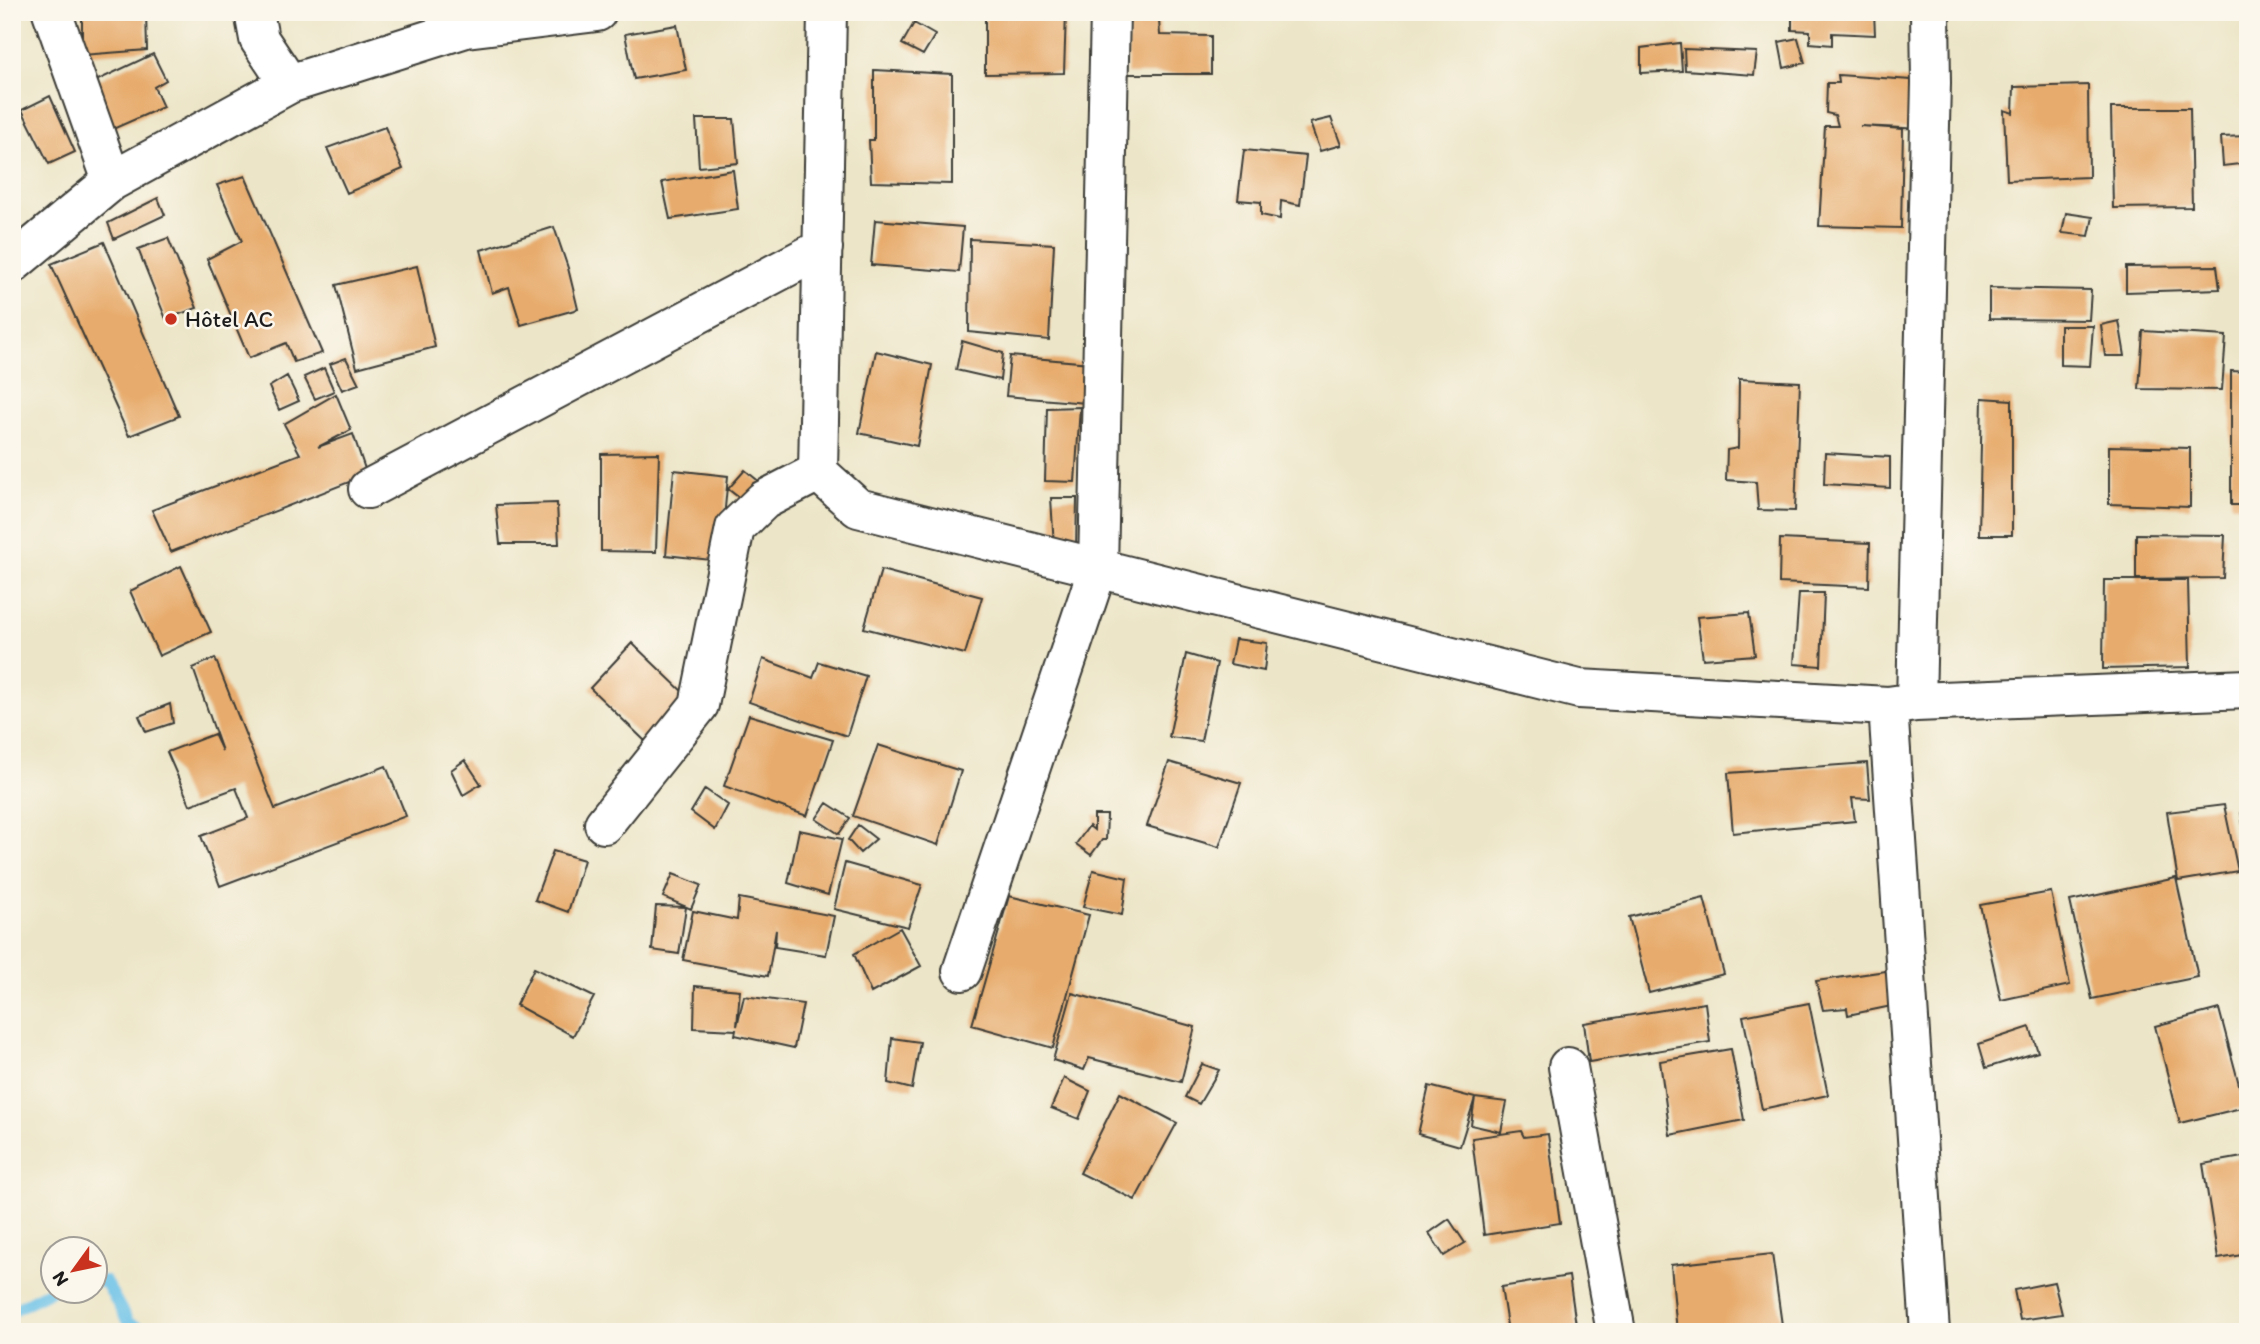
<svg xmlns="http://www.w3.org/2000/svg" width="2260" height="1344" viewBox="0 0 2260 1344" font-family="Itim,sans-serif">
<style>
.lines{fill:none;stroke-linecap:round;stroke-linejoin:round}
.stream{stroke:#6ac1e7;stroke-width:12}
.building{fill:#e7ac6d}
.minor-casing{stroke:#3b3a36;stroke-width:42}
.minor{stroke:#fff;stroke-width:38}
.poi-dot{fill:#c8321e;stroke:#fbf7ec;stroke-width:2.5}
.labels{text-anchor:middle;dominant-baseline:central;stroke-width:5;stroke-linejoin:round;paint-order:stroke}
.poi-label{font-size:23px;fill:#1c1c1c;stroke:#fbf7ec;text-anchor:start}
</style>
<rect width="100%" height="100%" fill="#fbf7ec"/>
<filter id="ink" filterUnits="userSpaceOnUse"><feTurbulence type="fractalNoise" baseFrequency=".0143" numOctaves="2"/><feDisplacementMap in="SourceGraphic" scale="14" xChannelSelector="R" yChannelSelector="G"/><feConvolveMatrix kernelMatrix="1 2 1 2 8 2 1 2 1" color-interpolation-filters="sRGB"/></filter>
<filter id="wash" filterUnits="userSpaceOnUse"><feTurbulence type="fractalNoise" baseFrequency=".00686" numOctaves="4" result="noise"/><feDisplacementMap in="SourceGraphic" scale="28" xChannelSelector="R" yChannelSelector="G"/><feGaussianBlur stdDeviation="1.57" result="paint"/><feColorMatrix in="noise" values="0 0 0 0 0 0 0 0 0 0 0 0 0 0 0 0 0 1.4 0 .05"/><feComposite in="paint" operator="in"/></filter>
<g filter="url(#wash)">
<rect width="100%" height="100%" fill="#ece5c7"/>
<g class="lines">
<path class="stream" d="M94 1282 105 1281 129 1324 151 1332
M12 1311 52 1290
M224 1332 238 1330 248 1332"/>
</g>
<g id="blocks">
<path class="building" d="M82 12H146L147 50 82 55Z
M985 12H1066L1064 73 985 74Z
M1792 12H1874L1875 35 1832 33V45L1810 43V31L1792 30Z
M1129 18 1159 20 1160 35 1211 36V74H1127Z
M914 23 935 35 923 55 902 44Z
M677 25 686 70 634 79 625 34Z
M1798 38 1805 63 1784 68 1779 42Z
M1680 43 1682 71 1641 73V48Z
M1684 49 1757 52 1754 75 1685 70Z
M153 54 166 80 154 87 163 107 104 133 83 87Z
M874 70 952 74V184L871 182 869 140H874Z
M1838 75 1926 81 1924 129 1860 126 1903 129 1901 228 1819 226 1825 126H1838L1835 115 1826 113 1827 83H1839Z
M2088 85 2089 177 2007 180 2004 110 2013 113 2014 87Z
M50 96 75 152 49 164 22 110Z
M2111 108H2190L2192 207 2113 208Z
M1331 118 1341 145 1320 151 1310 123Z
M696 119H734L738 163 699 167Z
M385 127 403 169 347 193 327 148Z
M2248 136V163L2223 166 2221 137Z
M1244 150 1306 156 1300 205 1281 201 1280 219 1261 215V202L1238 200Z
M733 170 738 209 670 219 662 182Z
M245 176 322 353 294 362 286 343 249 358 207 259 242 241 217 185Z
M158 198 165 215 114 239 108 223Z
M2066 213 2093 217 2089 236 2062 233Z
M875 220 963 227 959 272 871 265Z
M554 227 568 268 578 309 521 325 509 287 492 293 481 250Z
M168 238 197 308 166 319 138 249Z
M970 239 1054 244 1049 340 969 332Z
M104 242 179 416 129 436 51 264Z
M417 266 435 347 357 368 336 285Z
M2217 266 2220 289 2126 292V267Z
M1989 288 2091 290 2089 320 1989 319Z
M2119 321 2125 356H2105L2101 325Z
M2060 326H2093L2090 366 2060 365Z
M2143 331 2226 336 2222 390 2139 389Z
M962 341 1003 353 1000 380 956 370Z
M876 351 932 365 917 446 859 433Z
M1010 356 1090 363 1086 403 1006 396Z
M346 358 359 384 342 390 330 364Z
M324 368 334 391 315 399 304 377Z
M2231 371 2248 372V505H2231Z
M287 376 299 401 279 410 269 387Z
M1739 379 1800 382 1795 511 1758 510 1756 482 1726 480 1727 450 1738 448Z
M336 394 351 430 318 447 353 434 367 475 171 552 152 510 300 454 284 424Z
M1982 398 2012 400V535H1979Z
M1080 407 1075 482 1045 481 1047 408Z
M2109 446 2190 448V507L2109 504Z
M659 453 656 552 601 551V454Z
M1825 453 1890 457V488L1824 484Z
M674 470 728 476 720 561 666 555Z
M745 470 762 484 746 503 728 489Z
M1051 498H1077L1076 549 1054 546Z
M557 503 559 544H500L496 505Z
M2136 534 2225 535 2223 578 2136 579Z
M1780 539 1870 543 1869 587 1779 583Z
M181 566 211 632 159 656 130 591Z
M881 570 982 597 965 654 864 628Z
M2104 580H2188L2190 667 2103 669Z
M1799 593H1824L1821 666 1794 664Z
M1749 613 1755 655 1703 659 1697 617Z
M1235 639 1267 643 1264 671 1230 664Z
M632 643 687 696 645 741 590 688Z
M1186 654 1217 663 1201 741 1169 737Z
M215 658 275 809 386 766 406 816 220 886 201 836 248 818 236 788 190 805 167 752 214 734 222 751 193 668Z
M763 659 813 678 819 662 866 676 847 736 749 702Z
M170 704 173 723 146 732 139 716Z
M749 715 833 740 807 816 724 786Z
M878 745 961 771 938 845 853 816Z
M465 760 481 784 463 795 451 770Z
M1169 762 1241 783 1219 847 1147 826Z
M1867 763 1870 799 1852 798 1855 821 1733 833 1728 773Z
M705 789 728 805 715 830 691 812Z
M827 803 850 818 839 834 816 819Z
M2224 805 2238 871 2178 881 2167 812Z
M2248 809V848H2246L2241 810Z
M1094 815H1107L1106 840H1102L1091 855 1076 844 1089 826 1094 830Z
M858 825 876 839 860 853 848 840Z
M799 830 842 839 828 895 788 883Z
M553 851 584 860 568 912 535 900Z
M845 863 922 885 908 927 834 909Z
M1093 870 1127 878 1122 915 1083 907Z
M673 874 701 885 691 909 663 897Z
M2176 878 2198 977 2092 999 2070 901Z
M2051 892 2070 985 2001 1000 1980 905Z
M1009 896 1089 915 1053 1048 972 1025Z
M739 898 834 916 826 955 775 947 776 930 768 976 683 960 693 911 737 920Z
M1704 898 1724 974 1649 993 1629 917Z
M656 906 686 907 679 954 652 950Z
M900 928 921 966 871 993 854 954Z
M534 968 594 997 573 1036 516 1005Z
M1900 969 1906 1003 1848 1015 1847 1008 1823 1010 1816 981Z
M695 986 740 990 737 1026 744 996 803 1004 794 1048 735 1035 736 1030 694 1028Z
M1072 993 1195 1027 1181 1082 1089 1058 1084 1070 1053 1060Z
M1705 1003 1710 1042 1589 1062 1584 1023Z
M1809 1003 1828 1095 1762 1109 1743 1016Z
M2219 1009 2245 1107 2180 1123 2155 1026Z
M2030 1027 2038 1052 1986 1068 1979 1044Z
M892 1038 920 1042 912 1089 888 1083Z
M1731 1049 1744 1120 1670 1135 1660 1061Z
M1202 1064 1219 1070 1199 1104 1185 1097Z
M1064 1078 1090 1091 1079 1119 1051 1108Z
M1429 1086 1475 1098 1507 1102 1501 1132 1471 1125 1475 1098 1460 1146 1418 1134Z
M1120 1093 1177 1123 1135 1200 1080 1173Z
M1521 1131 1524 1137 1548 1134 1560 1223 1484 1235 1472 1138Z
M2248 1156V1254L2218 1259 2203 1164Z
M1449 1219 1465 1243 1444 1256 1429 1233Z
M1772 1254 1783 1332H1677L1671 1265Z
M1569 1276 1577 1332H1508L1501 1287Z
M2054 1282 2062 1314 2020 1320 2014 1290Z"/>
</g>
</g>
<g filter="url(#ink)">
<use href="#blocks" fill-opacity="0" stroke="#3b3a36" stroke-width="2"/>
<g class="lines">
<g class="minor-casing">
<path id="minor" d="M52 12 112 181
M254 12 259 39 289 84
M827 12 818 472 858 508 1579 689 1888 706 1916 702 2248 689
M12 264 112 181 289 84 466 28 597 12
M368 489 823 248
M1916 702 1931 83 1930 12
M1888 706 1930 1332
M604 824 699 705 735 528 764 500 818 472
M962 971 1098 568 1110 12
M1568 1067 1616 1332"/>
</g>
<use href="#minor" class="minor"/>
</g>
</g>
<circle class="poi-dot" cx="171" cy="319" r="7"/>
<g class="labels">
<g class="poi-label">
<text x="185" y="319">Hôtel AC</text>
</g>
</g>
<rect width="2260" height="1344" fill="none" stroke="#fbf7ec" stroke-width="42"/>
<g transform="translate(74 1270) rotate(237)"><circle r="33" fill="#fbf7ec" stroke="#a29f99" stroke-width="2"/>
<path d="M0-5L12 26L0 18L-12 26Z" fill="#c8321e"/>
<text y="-10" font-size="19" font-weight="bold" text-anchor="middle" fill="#1c1c1c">N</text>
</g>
</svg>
